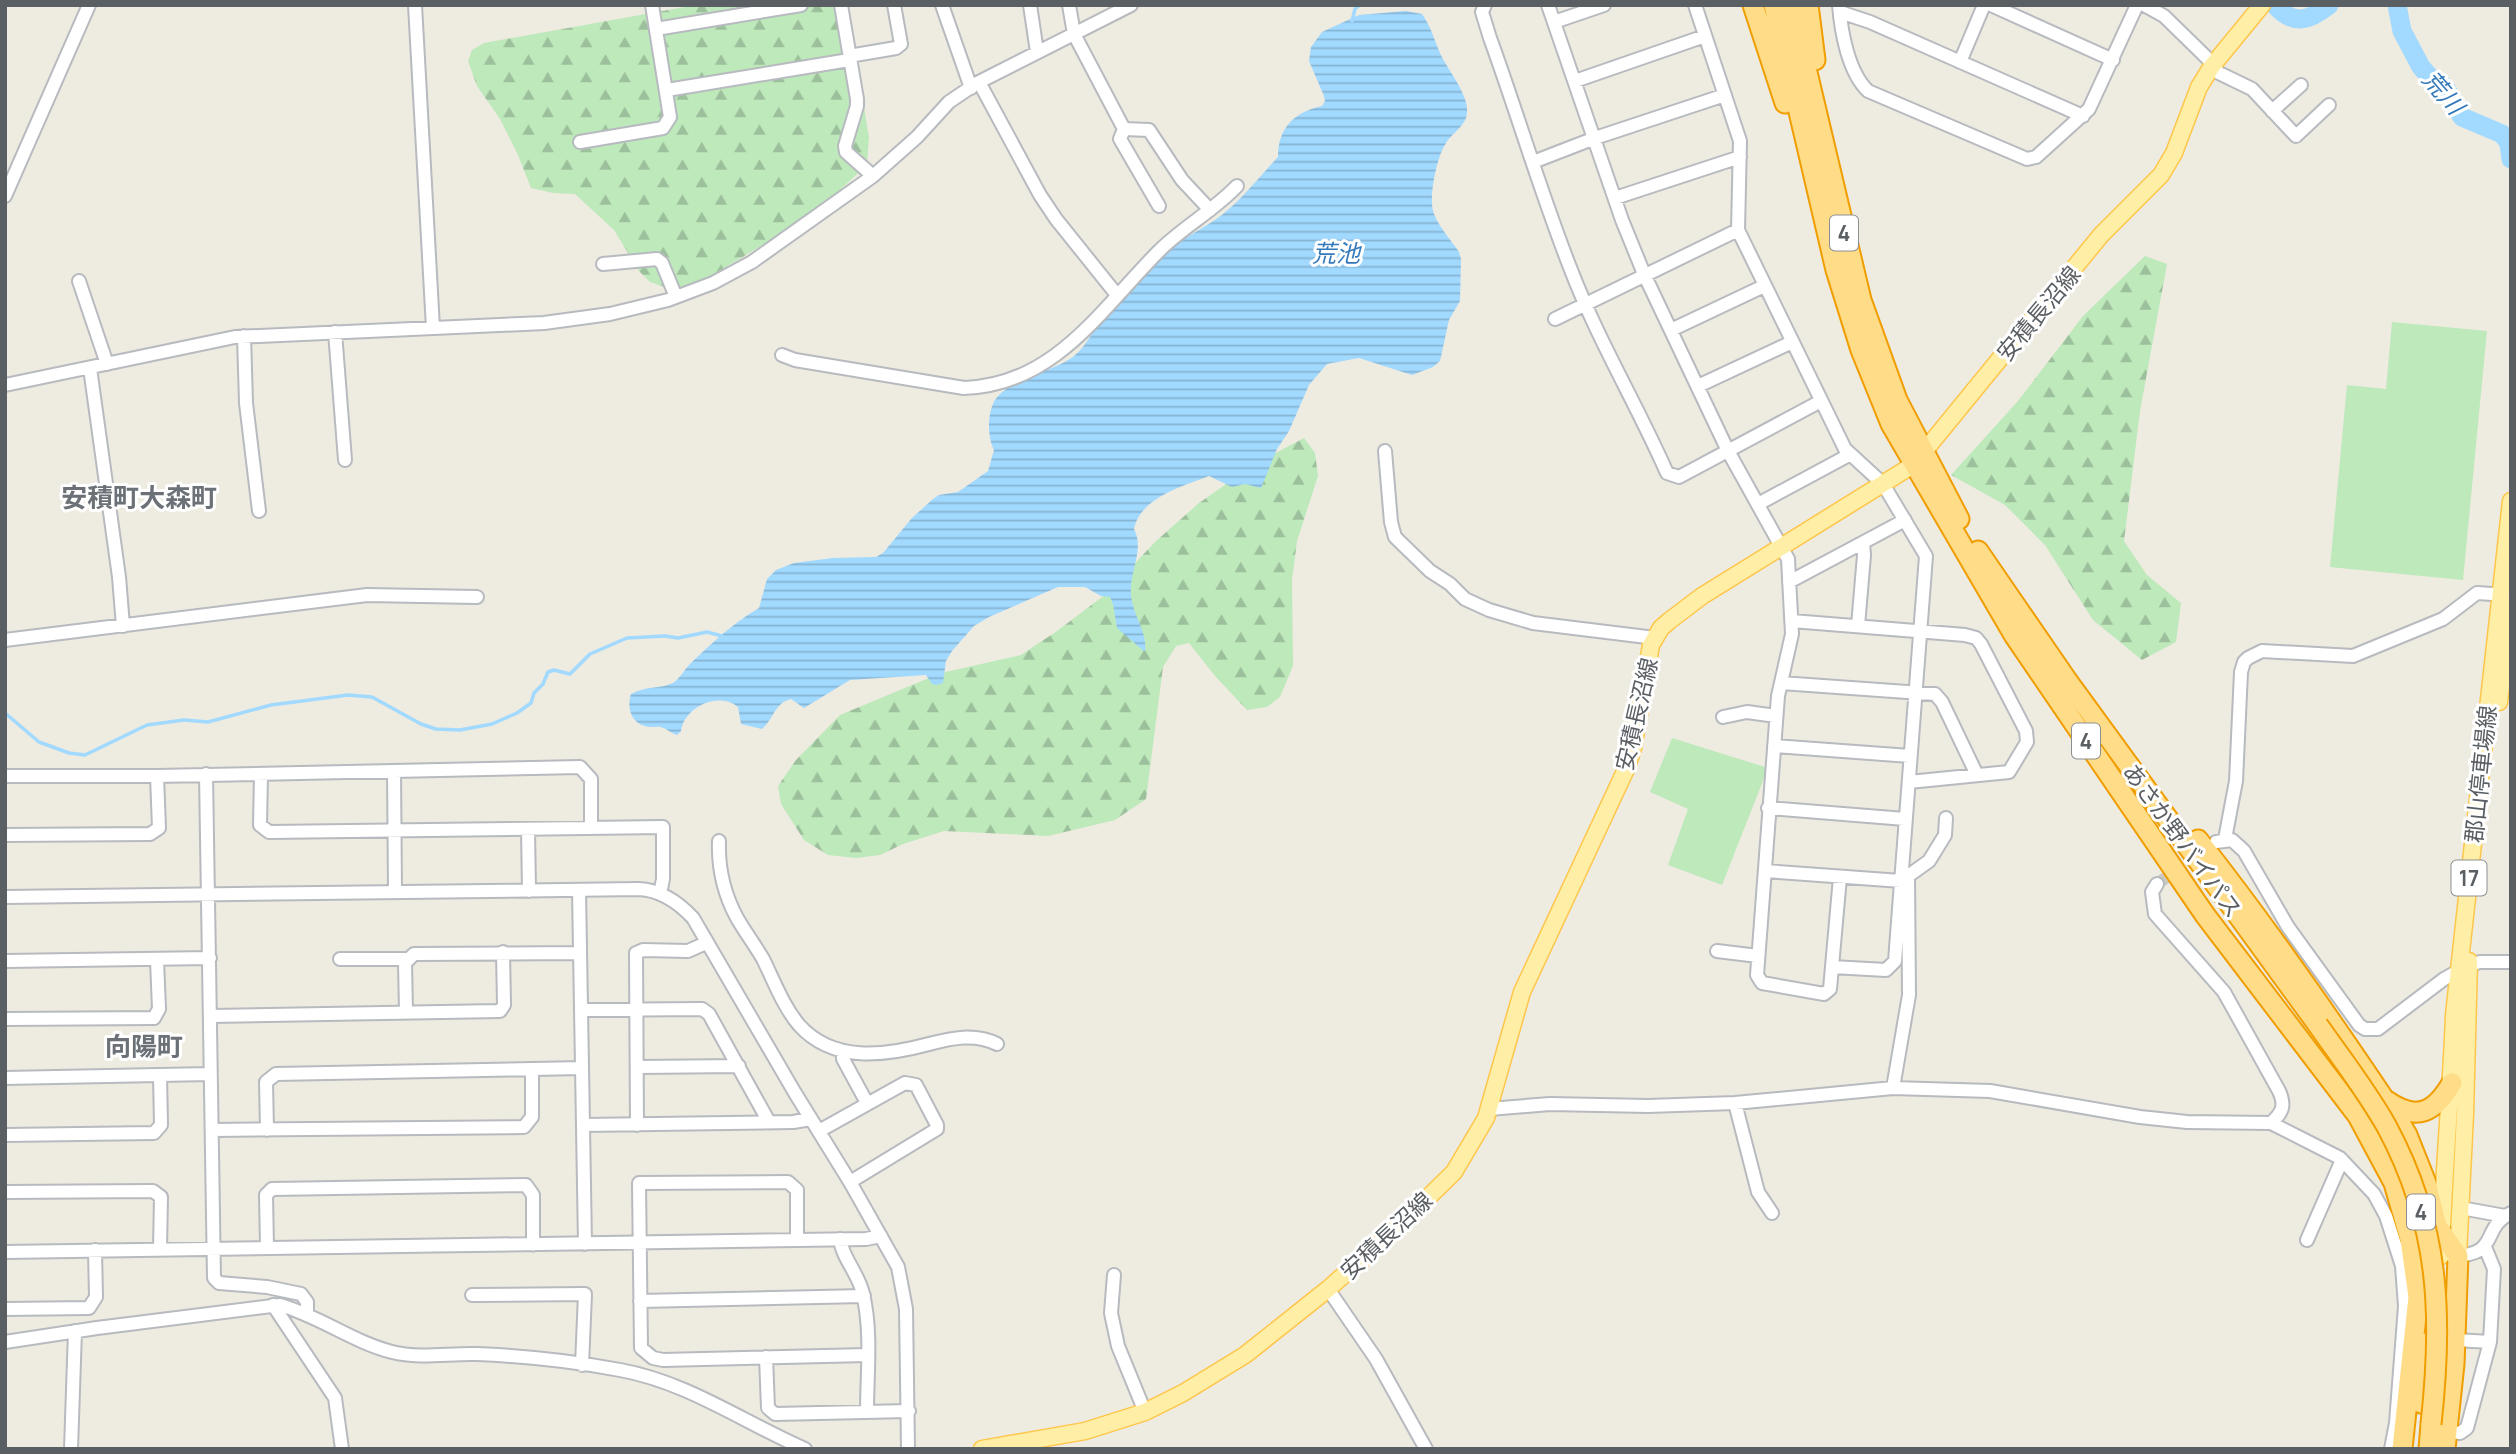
<svg xmlns="http://www.w3.org/2000/svg" width="2516" height="1454" viewBox="0 0 2516 1454" font-family="Manrope,'Noto Sans JP',sans-serif">
<style>
.forest{fill:url(#forest-firs)}
.park{fill:#bde9bb}
.water{fill:url(#water-rules)}
.lines{fill:none;stroke-linecap:round;stroke-linejoin:round}
.stream{stroke:#a1d9ff;stroke-width:3.5}
.river{stroke:#a1d9ff;stroke-width:19}
.minor-tunnel{stroke:#c9c8c2;stroke-width:12;stroke-dasharray:12 6;stroke-linecap:butt}
.minor-casing{stroke:#b7babf;stroke-width:16}
.major-casing{stroke:#fec64a;stroke-width:19}
.highway-casing{stroke:#f09d00;stroke-width:23}
.minor{stroke:#fff;stroke-width:12}
.major{stroke:#ffeea6;stroke-width:16}
.highway{stroke:#fd8;stroke-width:19}
.highway-bridge-casing{stroke:#f09d00;stroke-width:23;stroke-linecap:butt}
.highway-bridge{stroke:#fd8;stroke-width:19}
.labels{text-anchor:middle;dominant-baseline:central;stroke-width:6;stroke-linejoin:round;paint-order:stroke}
.shield{fill:#fff;stroke:#8c8f92;stroke-width:2}
.shield-label{font-size:21px;font-weight:bold;fill:#5a5f64}
.street-label{font-size:23px;fill:#5a5f64;stroke:#fff}
.water-label{font-size:24px;font-style:italic;fill:#347abb;stroke:#fff}
.quarter-label{font-size:26px;font-weight:bold;fill:#6b7176;stroke:#fff}
</style>
<defs>
<pattern id="forest-firs" width="22" height="20" patternUnits="userSpaceOnUse" patternTransform="scale(1.75)"><rect width="22" height="20" fill="#bde9bb"/><path d="M5 1l3.5 6h-7zM16 11l3.5 6h-7z" fill="#9dc09c"/></pattern>
<pattern id="water-rules" width="6" height="5" patternUnits="userSpaceOnUse" patternTransform="scale(1.75)"><rect width="6" height="5" fill="#a1d9ff"/><path d="M0 2.5h6" fill="none" stroke="#86b3d2"/></pattern>
</defs>
<rect width="100%" height="100%" fill="#eeebe1"/>
<path class="forest" d="M696 5H842L849 18 869 137 867 165 830 199 761 246 684 292 673 290 650 282 639 271 614 230 575 194 553 193 531 188 518 155 500 119 477 86 468 61 472 50 484 43Z
M2145 256 2167 264 2140 411 2124 541 2147 575 2181 603 2176 642 2142 660 2093 620 2045 545 2005 505 1951 475 2018 401 2083 316Z
M1304 438 1315 453 1318 476 1297 541 1292 580 1293 666 1280 697 1267 707 1247 710 1215 676 1189 643 1176 646 1163 667 1146 799 1115 820 1048 836 944 831 903 844 880 855 856 858 828 855 804 840 781 804 778 786 796 760 840 715 941 673 1021 655 1057 631 1106 594 1155 542 1199 503 1255 464Z"/>
<path class="park" d="M2392 322 2487 331 2463 580 2330 567 2347 385 2386 389Z
M1672 738 1768 768 1722 885 1668 865 1688 809 1650 792Z"/>
<path class="water" d="M1406 11 1422 14C1431 27 1434 39 1440 53 1447 69 1469 95 1467 112 1467 125 1453 132 1446 143 1437 156 1429 195 1433 211 1437 225 1451 240 1459 252L1461 259 1460 301 1449 320 1440 361 1433 367 1412 375 1359 358 1327 364 1309 385 1289 431 1277 449 1261 488 1245 484 1232 487 1209 476C1183 486 1140 498 1134 529 1145 550 1129 571 1131 594 1132 615 1148 631 1145 652L1117 628 1113 604 1110 597 1101 596 1085 587H1058L989 617 974 626 952 651 946 661 943 683 936 685 932 684 926 675 850 680 804 708 791 699C774 703 774 719 762 729L741 724 738 707C719 691 684 707 681 731L677 735C671 733 667 729 661 727 656 726 650 728 645 726 630 722 627 706 631 694 645 686 660 689 673 683 681 678 684 669 691 663 714 641 732 624 759 608L767 579 776 570 794 563 833 558 876 557 883 553 912 518 933 499 939 495 958 492 988 471 994 450C988 438 987 417 993 404 1003 380 1054 372 1074 356 1086 346 1091 334 1100 322 1118 299 1141 277 1162 256 1179 239 1204 229 1223 214 1244 197 1260 176 1278 157 1278 128 1294 112 1322 106L1325 101 1324 96 1309 61 1311 47 1322 32 1359 15Z"/>
<g class="lines">
<path class="stream" d="M1352 21 1355 9 1360 5
M5 713 39 742 69 753 85 755 147 725 184 720 208 722 271 705 348 695 372 697 421 724 436 729 460 730 492 724 517 713 531 703 534 693 543 684 548 672 554 670 570 674 590 654 627 638 665 636 678 638 707 632 722 636"/>
<path class="river" d="M2275 5C2294 27 2310 20 2329 5
M2397 5 2402 31 2421 67 2429 76 2445 87 2462 117 2502 134 2509 143 2511 159"/>
<path class="minor-tunnel" d="M2157 884 2199 854"/>
<g class="minor-casing">
<path id="minor" d="M415 5 433 328
M841 5 857 99V106L845 146 846 152 873 176
M942 5 971 88
M1030 5 1037 52
M1069 5 1074 34 1124 129
M1485 5 1482 12 1490 38C1518 115 1541 194 1571 270 1598 340 1637 405 1667 473L1679 477 1821 401
M1548 5 1622 220 1644 274 1728 451 1788 559 1792 634 1778 696 1757 975 1762 983 1824 994 1830 989 1840 877
M1695 5 1740 141 1738 230 1845 449 1883 484 1926 556 1895 961 1886 970 1832 967
M1839 5C1841 31 1848 72 1868 91L2027 159 2036 157 2089 109 2137 5
M1991 5 2113 60
M2144 5 2164 16 2207 58 2219 73 2252 89 2296 136 2329 105
M1840 12 1870 22 2083 116
M1554 22 1604 5
M656 29 801 5
M849 56 896 48 901 44 894 5
M1960 62 1984 5
M1575 81 1705 36
M979 82 1040 195 1056 219 1117 295
M667 90 849 60
M2272 111 2301 85
M1124 129 1149 130 1182 180 1210 210
M1124 129 1120 139 1159 206
M580 142 663 128 670 117 652 5
M1533 162 1595 138 1725 95
M5 196 89 5
M1615 198 1740 157
M603 264 657 259 662 263 676 297
M79 281 107 364
M1555 319 1738 230
M1671 330 1764 286
M335 332 345 460
M244 336 246 403 259 511
M782 355 795 360 964 388C1055 385 1101 309 1159 251 1183 227 1213 211 1237 186
M90 368 119 577 123 626
M5 385 235 337 544 323 610 314 668 300 713 283 752 262 873 176 917 137 949 102 977 83 1131 5
M1698 386 1792 342
M1385 451 1391 522 1395 537 1430 571 1450 584 1465 599 1489 610 1533 623 1655 638
M1758 504 1849 455
M1789 582 1905 520
M1792 621 1965 635 1976 638 1981 644 2026 731 2027 742 2009 772 1909 782
M1858 626 1864 555 1863 543
M5 640 367 595 477 597
M1781 683 1935 694 1942 702 1977 775
M1723 717 1747 712 1776 716
M1774 746 1910 756
M394 771 395 892
M206 774 214 1278 219 1283 267 1287 301 1294 307 1302V1315
M261 774 260 825 269 832 663 827V879L660 894
M5 776H157L580 767 591 779V827
M1768 808 1905 819
M528 829 529 891
M5 835 150 834 159 828 157 776
M2225 839 2236 781 2241 672 2244 662 2248 658 2262 651 2353 656 2443 619 2477 593 2507 595
M719 841C718 868 724 894 737 918 745 932 755 945 763 959 774 981 783 1006 799 1025 833 1063 885 1056 929 1044 952 1038 975 1033 997 1044
M2216 842 2232 840 2244 851 2288 927 2359 1025 2365 1029H2378L2444 979 2469 965 2480 962H2511
M1765 871 1901 881
M1908 876 1929 861 1945 835 1946 818
M2157 884 2152 892 2155 914 2224 992 2279 1091C2286 1106 2282 1113 2271 1123
M579 890 585 1244
M5 897 639 889C660 890 679 903 693 918L795 1093 850 1182 898 1267 906 1309 908 1449
M1717 951 1758 956
M340 959H409
M5 961 210 958
M581 1010 702 1009 709 1014 769 1122
M406 1012 405 963 414 954 580 953
M211 1016 500 1011 504 1005 503 952
M5 1019 154 1018 159 1009 157 960
M843 1051V1059L867 1103
M638 1067 739 1066
M5 1078 210 1074
M1893 1088 1909 995 1908 876
M1735 1103 1758 1192 1772 1213
M1489 1109 1550 1104 1648 1106 1735 1103 1893 1088 1990 1091 2140 1117 2187 1122 2271 1123 2340 1158 2374 1194 2386 1216 2402 1266 2405 1306 2396 1423 2391 1449
M583 1125 793 1122 811 1119
M637 1125 636 953 643 950 688 951 706 943
M213 1130 524 1127 532 1117V1069
M267 1130 266 1082 276 1074 582 1068
M819 1131 896 1088 905 1083 916 1085 937 1125V1129L850 1182
M5 1135 154 1133 161 1125 160 1075
M5 1192 153 1191 161 1197 160 1249
M2461 1208 2505 1216
M840 1239C842 1258 859 1274 863 1294 872 1332 867 1373 867 1412
M797 1240V1190L788 1182 639 1183 641 1348 653 1358 663 1360 867 1355
M2307 1240 2342 1160
M267 1247 266 1195 272 1189 526 1185 533 1195V1245
M5 1252C292 1247 579 1244 866 1239L881 1236
M2452 1256C2502 1255 2479 1229 2511 1213
M1114 1275 1111 1313 1118 1346 1145 1412
M1328 1289 1376 1359 1426 1449
M472 1295 585 1294 582 1365
M640 1301 864 1296
M273 1305 335 1398 342 1449
M5 1309 89 1308 96 1297 95 1250
M2456 1340 2490 1342
M5 1342 97 1328 280 1305C319 1316 353 1342 392 1352 420 1359 449 1353 477 1354 524 1356 573 1361 620 1370 687 1382 743 1422 805 1449
M766 1357 768 1408 775 1414 909 1411
M2448 1432 2460 1433 2467 1428 2490 1342 2494 1269 2485 1247
M71 1449 75 1331"/>
</g>
<g class="major-casing">
<path id="major" d="M2499 702 2511 603
M2441 1256C2443 1176 2451 1096 2454 1015L2511 501
M2458 1256 2465 1114 2469 961
M982 1449 1085 1431 1145 1412 1183 1393 1245 1355 1328 1289 1400 1225 1454 1172 1486 1118 1522 992 1627 767 1633 748 1651 645 1661 628 1669 621 1702 596 1913 465 2101 235 2161 175 2174 153 2199 87 2212 66 2262 5"/>
</g>
<g class="highway-casing">
<path id="highway" d="M1753 5 1785 103
M1774 5 1836 270 1861 350 1891 424 2014 635 2205 915 2358 1116 2394 1183 2410 1239 2418 1297 2402 1449
M1791 5 1861 300 1897 400 1959 519
M1808 5 1815 60
M1978 551 2066 679 2318 1025
M2198 840C2269 930 2334 1024 2398 1120L2407 1135 2426 1183 2437 1226 2458 1256 2454 1364 2445 1449
M2387 1101C2417 1122 2435 1112 2452 1083
M2421 1403 2429 1342
M2429 1449 2431 1424"/>
</g>
<use href="#minor" class="minor"/>
<use href="#major" class="major"/>
<use href="#highway" class="highway"/>
<g class="highway-bridge-casing">
<path id="highway-bridge" d="M2318 1025C2341 1058 2367 1091 2387 1127 2440 1226 2443 1316 2431 1424"/>
</g>
<use href="#highway-bridge" class="highway-bridge"/>
</g>
<g class="labels">
<g class="shield">
<rect x="1830" y="215.5" width="28" height="35" rx="5"/>
<rect x="2072" y="723.5" width="28" height="35" rx="5"/>
<rect x="2451.5" y="860.5" width="35" height="35" rx="5"/>
<rect x="2407" y="1194.5" width="28" height="35" rx="5"/>
</g>
<g class="shield-label">
<text x="1844" y="233">4</text>
<text x="2086" y="741">4</text>
<text x="2469" y="878">17</text>
<text x="2421" y="1212">4</text>
</g>
<g class="street-label">
<text transform="translate(2038 313) rotate(-50)">安積長沼線</text>
<text transform="translate(1636 714) rotate(-77)">安積長沼線</text>
<text transform="translate(2480 774) rotate(-84)">郡山停車場線</text>
<text transform="translate(2183 840) rotate(54)">あさか野バイパス</text>
<text transform="translate(1386 1235) rotate(-43)">安積長沼線</text>
</g>
<g class="water-label">
<text transform="translate(2444 92) rotate(49)">荒川</text>
<text x="1336" y="252">荒池</text>
</g>
<g class="quarter-label">
<text x="139" y="497">安積町大森町</text>
<text x="144" y="1046">向陽町</text>
</g>
</g>
<rect width="2516" height="1454" fill="none" stroke="#5a5f64" stroke-width="14"/>
</svg>
